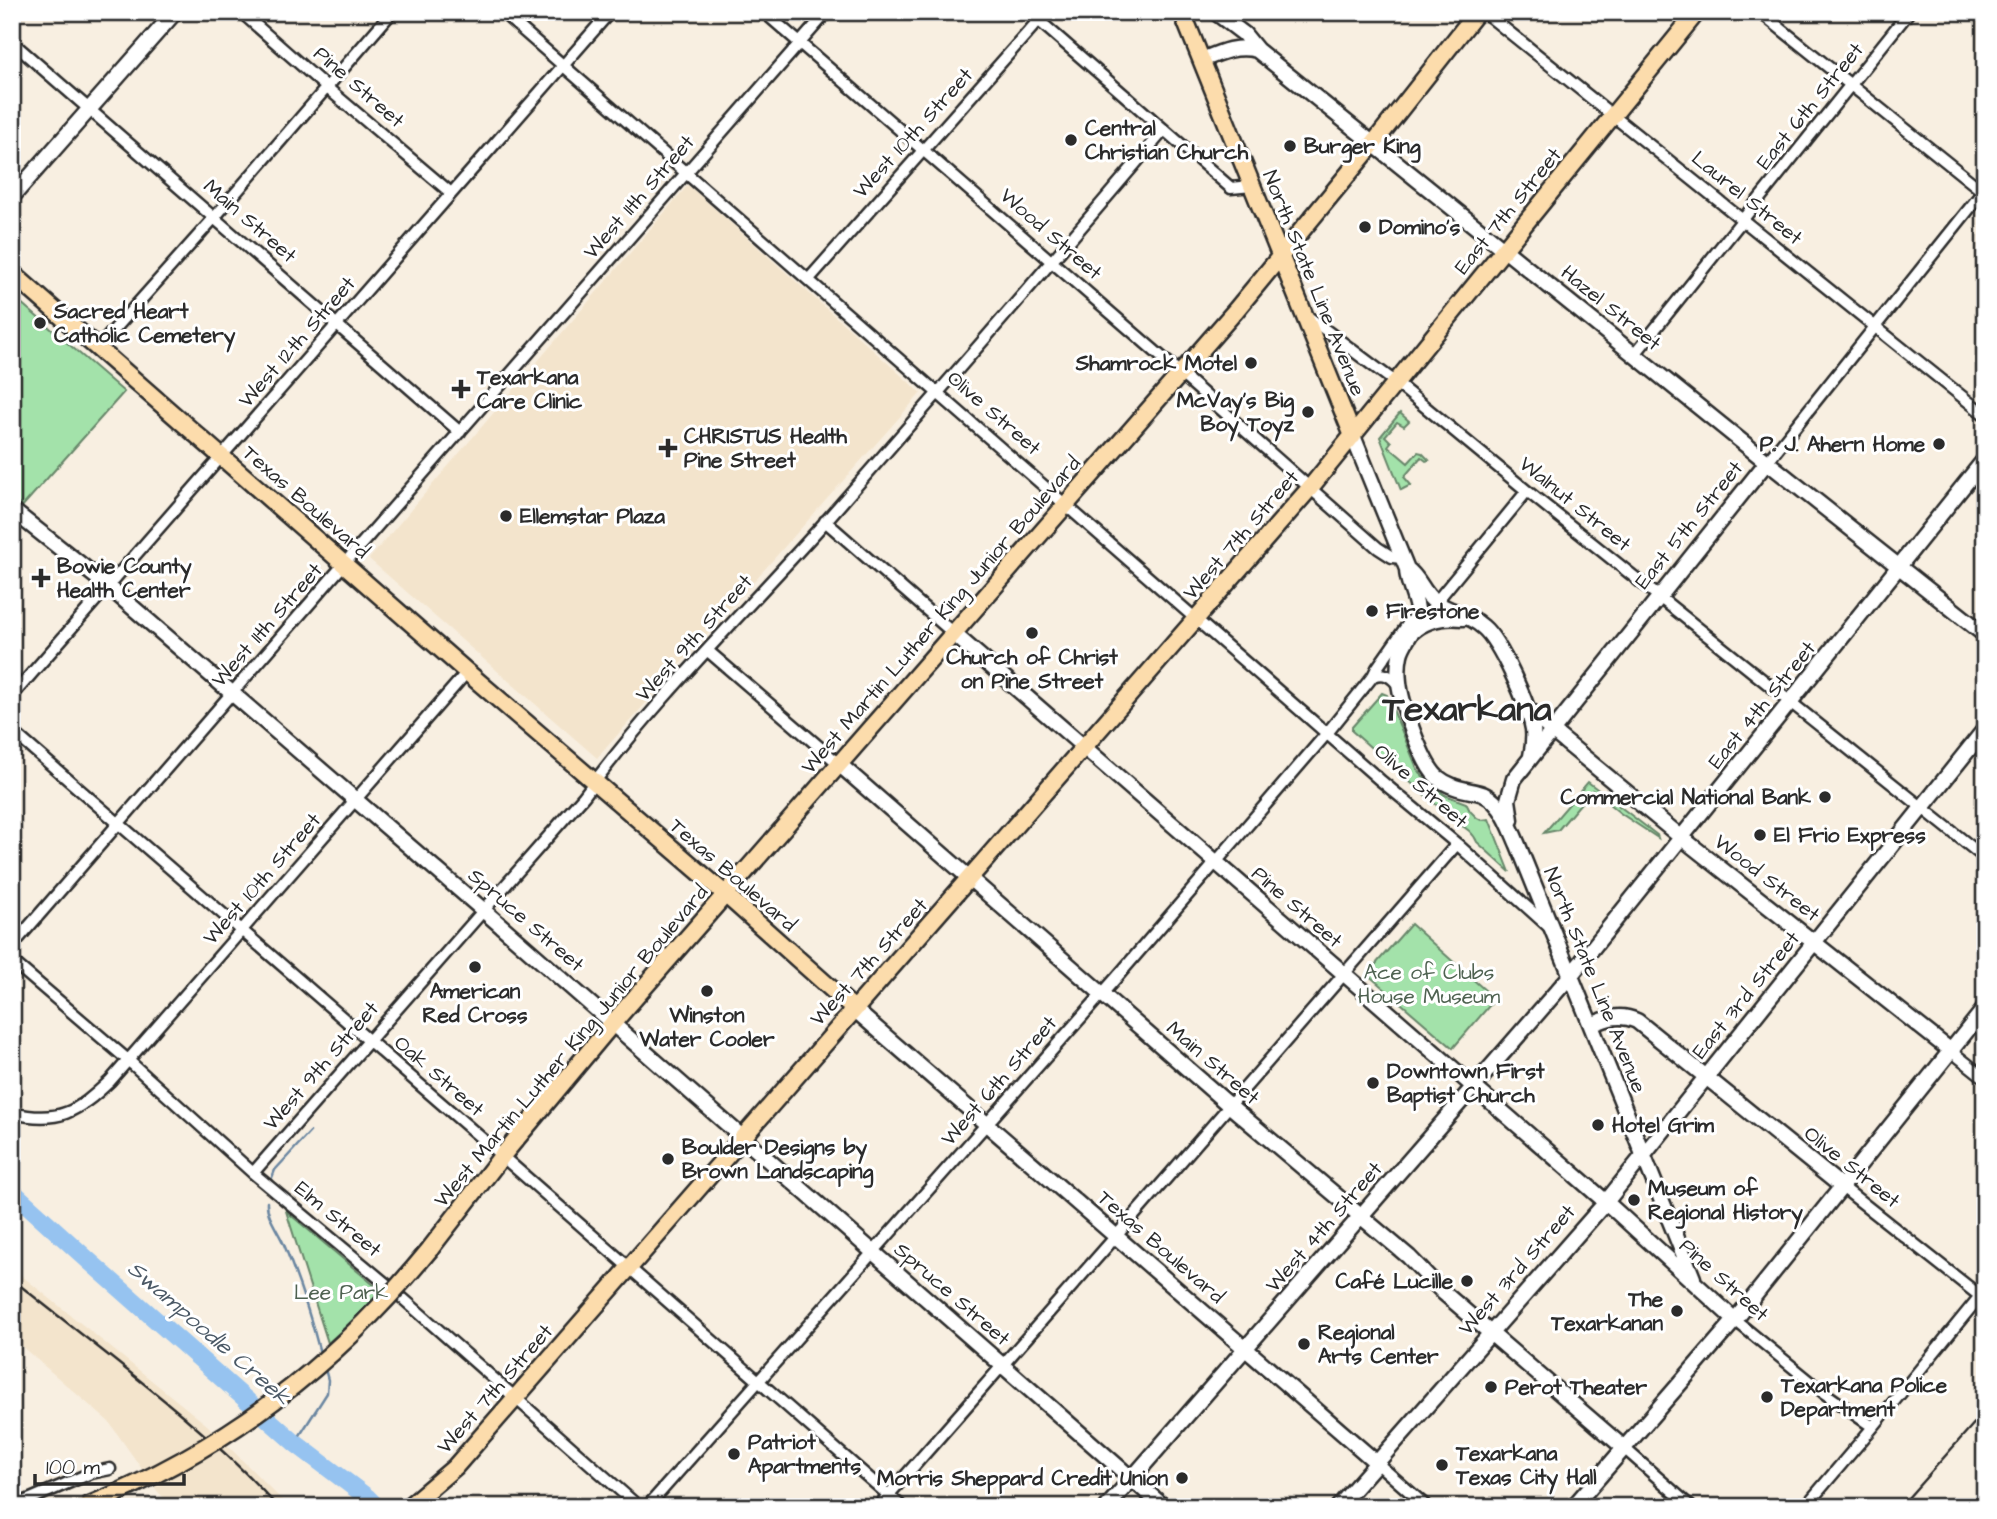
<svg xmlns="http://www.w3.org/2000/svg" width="1997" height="1519" viewBox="0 0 1997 1519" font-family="'Architects Daughter',sans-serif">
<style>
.built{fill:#f3e4cc}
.green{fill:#a3e2aa;stroke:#67866a;stroke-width:2}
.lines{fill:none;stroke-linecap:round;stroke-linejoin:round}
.stream{stroke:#6b86a1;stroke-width:2.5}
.river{stroke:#96c3f0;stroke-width:18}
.street-casing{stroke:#2b2b2b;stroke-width:15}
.secondary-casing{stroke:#2b2b2b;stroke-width:19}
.primary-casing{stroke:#2b2b2b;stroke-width:21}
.street{stroke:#fff;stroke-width:10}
.secondary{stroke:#fff;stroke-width:14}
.primary{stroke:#fcdcac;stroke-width:16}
.rail{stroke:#2b2b2b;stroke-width:2.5}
.primary-bridge-casing{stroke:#2b2b2b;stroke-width:21;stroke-linecap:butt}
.primary-bridge{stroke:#fcdcac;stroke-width:16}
.poi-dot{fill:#2b2b2b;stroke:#fff;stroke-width:2.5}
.labels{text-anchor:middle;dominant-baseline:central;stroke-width:6;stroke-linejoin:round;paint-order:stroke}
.street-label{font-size:21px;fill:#2b2b2b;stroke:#fff}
.poi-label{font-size:21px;font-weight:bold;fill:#2b2b2b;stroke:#fff;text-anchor:start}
.park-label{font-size:21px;fill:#4f6251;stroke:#fff}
.water-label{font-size:23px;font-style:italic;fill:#4b5966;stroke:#fff}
.town-label{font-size:35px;font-weight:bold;fill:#2b2b2b;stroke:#fff}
</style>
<rect width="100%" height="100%" fill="#f8efe1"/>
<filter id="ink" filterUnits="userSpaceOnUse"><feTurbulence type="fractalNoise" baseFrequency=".0143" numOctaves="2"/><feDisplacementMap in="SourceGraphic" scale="14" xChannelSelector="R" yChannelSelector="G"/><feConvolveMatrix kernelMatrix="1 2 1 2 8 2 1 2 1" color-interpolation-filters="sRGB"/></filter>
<g filter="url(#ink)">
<path class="built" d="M688 185 921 393 597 758 369 559Z
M12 1268 207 1425 289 1507H174L158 1492 109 1422 12 1338Z"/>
<path class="green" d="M12 295 124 392 20 509 12 502Z
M1400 413 1409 421 1404 426 1397 422 1385 436 1391 442 1388 446 1408 463 1418 452 1422 453 1429 460 1426 461 1421 457 1404 477 1411 485 1401 490 1380 437Z
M1382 693 1387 695 1417 768 1425 779 1445 795 1466 803 1470 811 1477 818 1481 820 1489 819 1510 872 1477 842C1474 834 1466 827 1458 824L1352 731V727Z
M1588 782 1657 835 1658 838 1620 813 1592 790 1558 830 1544 833Z
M1411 924 1495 999 1453 1048 1367 974Z
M286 1211 381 1291 363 1311 328 1343Z"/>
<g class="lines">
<path class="stream" d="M271 1180 275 1170 310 1132
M267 1202C266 1217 280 1233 285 1247 299 1282 311 1317 320 1353
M295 1443 327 1393 328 1380 325 1369"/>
<path class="river" d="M12 1191 88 1260 295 1443 368 1498 377 1507"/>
<g class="street-casing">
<path id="street" d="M241 12 326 87 451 193
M502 12 1380 780 1457 844 1549 927
M764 12 1180 373 1378 548 1392 557 1402 558
M1029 12 1231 188 1252 186
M1484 12 1985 415
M1760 12 1985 193
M12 42 460 432
M809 279 1046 12
M1307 316 1395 382 1527 491 1985 858
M97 349 214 218 392 12
M1635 354 1909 12
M1767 462 1985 189
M825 521 953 633
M1436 602 1527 491
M708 651 839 764
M1373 676C1385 671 1392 677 1399 686
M12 696 610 12
M12 731 502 1156 902 1507
M12 946 344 564 827 12
M12 961 129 1061 253 1173 391 1288 639 1507
M1951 1051 1985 1078
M12 1113C59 1124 77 1112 110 1081L467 672
M253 1173 584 796C656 698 744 613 825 522 939 392 1052 262 1164 130
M1841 1186 1980 1296
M1735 1320 1823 1392 1873 1427
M1624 1448 1691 1507
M1377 1463 1427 1507
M12 1507 91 1473 110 1469
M647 1507 1117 977 1328 732 1373 676 1377 668 1410 621
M878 1507 1131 1219 1457 844
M1805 1507 1873 1427 1985 1290"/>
</g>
<g class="secondary-casing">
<path id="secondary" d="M1215 12 1244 34 1257 50
M1202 60C1221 52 1236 45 1257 50L1767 462 1985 635
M12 197 175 12
M1353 436 1407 569C1407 587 1419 601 1417 616 1416 631 1403 641 1400 655 1398 664 1398 673 1399 682 1401 703 1422 763 1437 777 1449 787 1461 789 1476 792 1501 797 1509 825 1518 845L1693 1278
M12 510 109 587 483 910 1164 1507
M1407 569C1420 578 1422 593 1435 602 1450 612 1469 614 1483 627 1500 641 1529 706 1533 729 1534 738 1533 747 1531 756
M1412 632C1426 619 1444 616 1463 618
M953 633 1606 1202 1735 1320
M1526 707 1551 730 1682 838 1951 1051
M839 764 1229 1105 1409 1257 1444 1293 1624 1448
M1511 820 1508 800 1514 779 1767 462
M854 1009 1377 1463
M1591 1025C1607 1018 1620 1013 1637 1021L1841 1186
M1107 1507 1571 975 1985 459
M1338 1507 1606 1202 1985 729
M1573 1507 1735 1320 1985 1008"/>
</g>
<g class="primary-casing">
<path id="primary" d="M1182 12 1353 436
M12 273 467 672 725 894 854 1009
M430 1249 502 1156 612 1024 1236 310 1373 144 1477 12
M408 1507 455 1467 1310 488 1697 12"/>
</g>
<use href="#street" class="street"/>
<use href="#secondary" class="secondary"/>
<use href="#primary" class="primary"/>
<path class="rail" d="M12 1279C103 1353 199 1420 278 1507
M1900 1507 1985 1411"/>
<g class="primary-bridge-casing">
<path id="primary-bridge" d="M85 1507C227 1448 333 1368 430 1249"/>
</g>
<use href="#primary-bridge" class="primary-bridge"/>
</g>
</g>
<g class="poi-dot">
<circle cx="1071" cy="140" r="7"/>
<circle cx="1290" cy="146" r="7"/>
<circle cx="1365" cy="227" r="7"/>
<circle cx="40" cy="323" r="7"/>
<circle cx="1251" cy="363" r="7"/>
<path d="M457.5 378.5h7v7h7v7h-7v7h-7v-7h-7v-7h7z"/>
<circle cx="1308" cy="412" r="7"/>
<circle cx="1939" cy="444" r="7"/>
<path d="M664.5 437.5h7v7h7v7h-7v7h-7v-7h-7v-7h7z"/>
<circle cx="506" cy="516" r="7"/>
<path d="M37.5 567.5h7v7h7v7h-7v7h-7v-7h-7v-7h7z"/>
<circle cx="1372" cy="611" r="7"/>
<circle cx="1032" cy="633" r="7"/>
<circle cx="1825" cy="797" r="7"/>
<circle cx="1760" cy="835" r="7"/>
<circle cx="475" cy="967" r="7"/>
<circle cx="707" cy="991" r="7"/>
<circle cx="1373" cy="1083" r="7"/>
<circle cx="1598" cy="1125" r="7"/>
<circle cx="668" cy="1159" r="7"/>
<circle cx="1634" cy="1200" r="7"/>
<circle cx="1467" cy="1281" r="7"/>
<circle cx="1677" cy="1311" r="7"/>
<circle cx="1304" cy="1344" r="7"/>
<circle cx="1491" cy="1387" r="7"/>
<circle cx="1767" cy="1397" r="7"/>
<circle cx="734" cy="1454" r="7"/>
<circle cx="1442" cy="1465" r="7"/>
<circle cx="1182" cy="1478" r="7"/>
</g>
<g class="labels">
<g class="street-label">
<text transform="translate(359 87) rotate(41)">Pine Street</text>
<text transform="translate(1810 106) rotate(-51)">East 6th Street</text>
<text transform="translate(913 133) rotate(-48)">West 10th Street</text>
<text transform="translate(639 197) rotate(-49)">West 11th Street</text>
<text transform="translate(1747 198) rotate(39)">Laurel Street</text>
<text transform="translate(1508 211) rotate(-51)">East 7th Street</text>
<text transform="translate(250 221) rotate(41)">Main Street</text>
<text transform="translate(1051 234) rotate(41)">Wood Street</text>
<text transform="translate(1314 283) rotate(68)">North State Line Avenue</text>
<text transform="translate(1611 308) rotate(39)">Hazel Street</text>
<text transform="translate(297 342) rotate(-49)">West 12th Street</text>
<text transform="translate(994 413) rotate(41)">Olive Street</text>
<text transform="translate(306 502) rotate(41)">Texas Boulevard</text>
<text transform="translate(1575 504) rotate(39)">Walnut Street</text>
<text transform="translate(1689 525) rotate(-51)">East 5th Street</text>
<text transform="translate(1241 535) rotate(-49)">West 7th Street</text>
<text transform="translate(941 615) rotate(-49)">West Martin Luther King Junior Boulevard</text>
<text transform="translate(267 625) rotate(-49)">West 11th Street</text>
<text transform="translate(694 638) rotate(-48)">West 9th Street</text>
<text transform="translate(1762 705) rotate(-51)">East 4th Street</text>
<text transform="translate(1421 786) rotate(41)">Olive Street</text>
<text transform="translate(733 875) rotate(41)">Texas Boulevard</text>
<text transform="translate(1767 878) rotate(38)">Wood Street</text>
<text transform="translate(262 879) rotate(-49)">West 10th Street</text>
<text transform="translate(1297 907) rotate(41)">Pine Street</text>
<text transform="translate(526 920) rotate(41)">Spruce Street</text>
<text transform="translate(869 962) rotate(-48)">West 7th Street</text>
<text transform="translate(1595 980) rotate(68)">North State Line Avenue</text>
<text transform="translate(1746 995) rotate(-51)">East 3rd Street</text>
<text transform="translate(571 1046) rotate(-50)">West Martin Luther King Junior Boulevard</text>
<text transform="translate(1213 1063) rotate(41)">Main Street</text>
<text transform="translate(321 1066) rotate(-49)">West 9th Street</text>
<text transform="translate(439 1076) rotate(41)">Oak Street</text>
<text transform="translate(999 1081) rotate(-49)">West 6th Street</text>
<text transform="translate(1852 1167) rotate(39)">Olive Street</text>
<text transform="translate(338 1219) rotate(40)">Elm Street</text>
<text transform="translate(1324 1227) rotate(-49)">West 4th Street</text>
<text transform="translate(1161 1247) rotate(41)">Texas Boulevard</text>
<text transform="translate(1517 1270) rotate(-49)">West 3rd Street</text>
<text transform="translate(1724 1280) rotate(42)">Pine Street</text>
<text transform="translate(952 1294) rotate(41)">Spruce Street</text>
<text transform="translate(495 1389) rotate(-49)">West 7th Street</text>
</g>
<g class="poi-label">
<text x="1085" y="128">Central<tspan x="1085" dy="24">Christian Church</tspan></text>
<text x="1304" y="146">Burger King</text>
<text x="1379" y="227">Domino's</text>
<text x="54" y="311">Sacred Heart<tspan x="54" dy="24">Catholic Cemetery</tspan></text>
<text x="1237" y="363" text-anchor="end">Shamrock Motel</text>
<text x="477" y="377">Texarkana<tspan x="477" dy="24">Care Clinic</tspan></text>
<text x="1294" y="400" text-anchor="end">McVay's Big<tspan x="1294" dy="24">Boy Toyz</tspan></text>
<text x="684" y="436">CHRISTUS Health<tspan x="684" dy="24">Pine Street</tspan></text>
<text x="1925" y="444" text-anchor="end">P. J. Ahern Home</text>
<text x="520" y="516">Ellemstar Plaza</text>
<text x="57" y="566">Bowie County<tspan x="57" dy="24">Health Center</tspan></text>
<text x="1386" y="611">Firestone</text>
<text x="1032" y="657" text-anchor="middle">Church of Christ<tspan x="1032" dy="24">on Pine Street</tspan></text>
<text x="1811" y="797" text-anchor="end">Commercial National Bank</text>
<text x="1774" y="835">El Frio Express</text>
<text x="475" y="991" text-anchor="middle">American<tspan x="475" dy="24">Red Cross</tspan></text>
<text x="707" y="1015" text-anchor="middle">Winston<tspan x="707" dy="24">Water Cooler</tspan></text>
<text x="1387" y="1071">Downtown First<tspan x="1387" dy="24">Baptist Church</tspan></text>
<text x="1612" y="1125">Hotel Grim</text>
<text x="682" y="1147">Boulder Designs by<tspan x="682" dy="24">Brown Landscaping</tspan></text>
<text x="1648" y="1188">Museum of<tspan x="1648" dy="24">Regional History</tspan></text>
<text x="1453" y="1281" text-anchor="end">Café Lucille</text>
<text x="1663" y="1299" text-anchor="end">The<tspan x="1663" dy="24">Texarkanan</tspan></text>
<text x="1318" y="1332">Regional<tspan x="1318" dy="24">Arts Center</tspan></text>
<text x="1781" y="1385">Texarkana Police<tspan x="1781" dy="24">Department</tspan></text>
<text x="1505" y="1387">Perot Theater</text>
<text x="748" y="1442">Patriot<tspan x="748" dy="24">Apartments</tspan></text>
<text x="1456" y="1453">Texarkana<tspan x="1456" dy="24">Texas City Hall</tspan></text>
<text x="1168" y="1478" text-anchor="end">Morris Sheppard Credit Union</text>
</g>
<g class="park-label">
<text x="1429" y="972">Ace of Clubs<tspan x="1429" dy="24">House Museum</tspan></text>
<text x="341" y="1292">Lee Park</text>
</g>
<g class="water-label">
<text transform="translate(209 1333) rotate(41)">Swampoodle Creek</text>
</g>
<g class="town-label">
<text x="1467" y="709">Texarkana</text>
</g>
</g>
<rect width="1997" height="1519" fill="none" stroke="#fff" stroke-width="42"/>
<rect x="21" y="21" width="1955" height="1477" fill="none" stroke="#2b2b2b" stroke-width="2.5" filter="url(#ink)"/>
<path d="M35 1474v10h149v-10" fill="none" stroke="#2b2b2b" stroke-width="3.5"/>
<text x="46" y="1474" font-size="21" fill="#2b2b2b" stroke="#ffffff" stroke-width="5" paint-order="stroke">100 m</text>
</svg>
